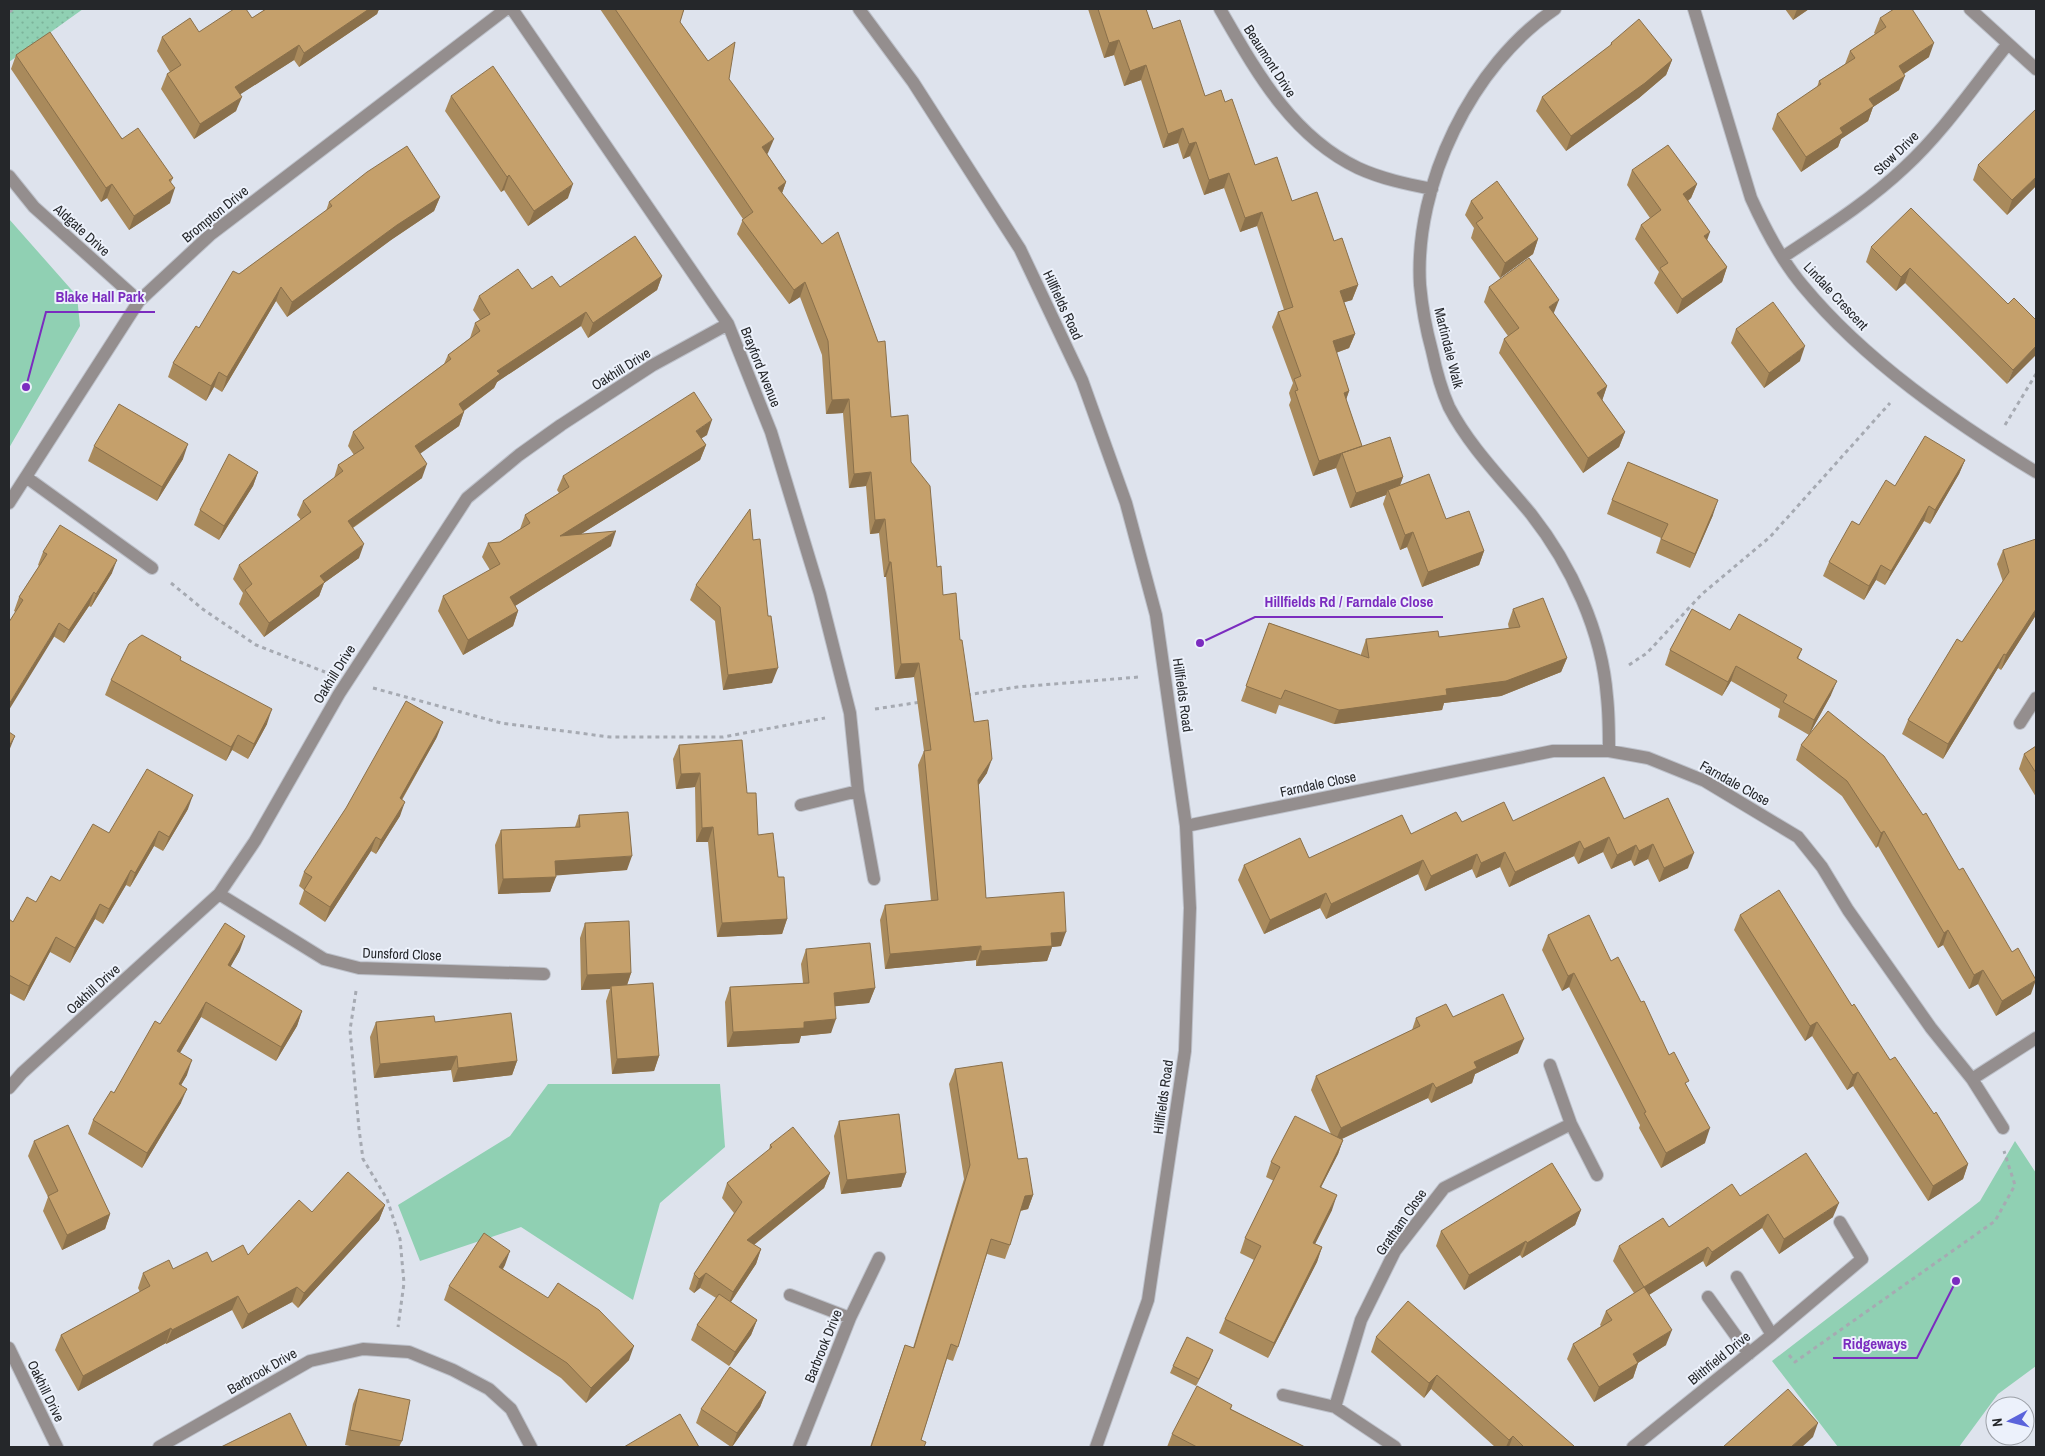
<svg xmlns="http://www.w3.org/2000/svg" width="2045" height="1456" viewBox="0 0 2045 1456" font-family="'Archivo Narrow',sans-serif">
<style>
.grass{fill:url(#grass-dots)}
.green{fill:#90d0b3}
.lines{fill:none;stroke-linecap:round;stroke-linejoin:round}
.minor-casing{stroke:#bdc1ca;stroke-width:14}
.path{stroke:#a6aab2;stroke-width:3;stroke-dasharray:4 4;stroke-linecap:butt}
.minor{stroke:#948e8e;stroke-width:12}
.wall{fill:#a98a5c}
.shaded-wall{fill:#8a704b}
.building{fill:#c5a06b;stroke:#8a704b}
.labels{text-anchor:middle;dominant-baseline:central;stroke-width:4;stroke-linejoin:round;paint-order:stroke}
.street-label{font-size:14px;fill:#25272a;stroke:#ecf1fb}
.leader{fill:none;stroke:#7b2cbf;stroke-width:2}
.callout-dot{fill:#7b2cbf;stroke:#ecf1fb;stroke-width:2}
.callout-label{font-size:15px;text-anchor:middle;font-weight:bold;fill:#7b2cbf;stroke:#ecf1fb;stroke-width:4;stroke-linejoin:round;paint-order:stroke}
</style>
<defs>
<pattern id="grass-dots" width="8" height="8" patternUnits="userSpaceOnUse" patternTransform="scale(1.25)"><rect width="8" height="8" fill="#90d0b3"/><path d="M2 2h.1M6 6h.1" fill="none" stroke="#7cb39a" stroke-width="1.8" stroke-linecap="round"/></pattern>
</defs>
<rect width="100%" height="100%" fill="#dee3ed"/>
<path class="grass" d="M9 9H83L9 62Z"/>
<path class="green" d="M9 219 77 296 80 326 9 448Z
M548 1084H720L725 1147 660 1203 633 1300 521 1227 420 1261 398 1205 510 1136Z
M2015 1141 2036 1173V1366L1998 1394 1959 1447H1838L1772 1361 1980 1201Z"/>
<g class="lines">
<g class="minor-casing">
<path id="minor" d="M512 9 728 324 771 432 820 594 850 713 858 791 874 879
M859 9 913 82 1020 249 1082 380 1126 503 1156 615 1186 826 1190 908 1185 1051 1148 1300 1096 1447
M1220 9C1256 71 1291 136 1358 168 1382 179 1407 184 1432 189
M1555 9C1472 65 1414 184 1420 285 1422 307 1426 329 1432 351 1436 370 1441 389 1449 407 1469 446 1503 480 1531 514 1571 565 1602 631 1607 697 1609 715 1609 733 1609 751
M1694 9 1751 198C1765 229 1781 260 1803 286 1865 361 1954 422 2036 472
M1970 9 2036 69
M9 176 34 207 139 301
M1783 257C1825 229 1868 202 1905 167 1944 131 1974 86 2007 45
M26 477 152 568
M9 503 139 301 210 235 506 9
M2020 723 2036 698
M801 805 858 791
M1186 826 1553 751H1609L1648 758 1705 781 1798 837 1822 867 1848 910 1931 1028 1972 1079 2003 1128
M219 894 324 959 359 968 544 974
M1550 1065 1571 1124 1597 1175
M1972 1079 2036 1038
M9 1088 22 1073 219 894 255 841 339 694 467 498 519 455 561 425 653 365 728 324
M790 1295 850 1318
M1708 1297 1749 1354
M1772 1335 1862 1259 1840 1222
M9 1348 57 1447
M1283 1395 1335 1407
M159 1447 310 1361 363 1349 409 1352 453 1370 489 1389 511 1409 531 1447
M799 1447 850 1318 879 1258
M1395 1447 1335 1407 1361 1320 1395 1251 1444 1188 1571 1124
M1633 1447 1772 1335 1737 1277"/>
</g>
<path class="path" d="M9 12 14 9
M2005 425 2036 374
M171 583 204 610 256 645 325 672
M1629 665 1647 653 1702 594 1770 537 1890 403
M373 688 501 723 610 737H723L825 718
M967 695 1017 687 1139 677
M875 709 921 702
M356 991 350 1030 359 1129 363 1159 387 1199 400 1239 404 1283 398 1327
M1789 1355 1795 1362 1995 1221 2015 1185 2004 1151"/>
<use href="#minor" class="minor"/>
</g>
<path class="wall" d="M266 9H379L377 14 299 67 294 60 240 94 236 111 194 139 161 89 167 74 170 72 157 51 162 37 199 32 252 18Z
M600 9H684L680 22 708 61 729 79 768 153 767 154 786 182 782 193 891 417 911 462 937 567 943 595 960 640 974 722 987 773 978 786 986 898 1061 946 1052 947 1047 961 976 966V960L885 969 880 920 885 905 931 901 918 765 924 751 914 677 895 679 886 577H884L879 533 870 534 866 486 849 488 843 413 826 414 822 355 800 297 789 304 737 234 743 219Z
M1088 9H1146L1153 29 1205 96 1225 102 1255 165 1334 241 1358 285 1352 300 1344 302 1355 334 1349 348 1336 353 1349 391 1346 399 1362 446 1403 477 1400 485 1446 519 1484 551 1479 565 1422 587 1407 547 1400 550 1383 504 1386 495 1350 508 1336 468 1313 476 1289 405 1291 400 1289 393 1293 383 1272 327 1278 312 1284 310 1257 226 1240 232 1224 188 1204 195 1190 156 1183 159 1178 143 1163 148 1141 80 1124 86 1114 55 1104 58Z
M1785 9H1809L1793 20Z
M1880 18 1929 57 1904 74 1899 90 1873 107 1868 121 1841 139 1838 147 1801 172 1772 129 1777 114 1817 87 1819 81 1845 64 1850 51 1875 34 1874 33Z
M1611 43 1672 60 1666 75 1639 98 1566 151 1536 111 1542 97 1610 46Z
M16 55 173 178 171 182 170 203 129 230 107 198 101 202 11 69Z
M451 96 568 198 528 226 504 190 501 192 445 111Z
M1978 165 2036 186 2007 215 1973 180Z
M1632 170 1697 184 1691 198 1688 201 1707 240 1727 267 1722 282 1677 314 1654 283 1659 272 1635 239 1641 225 1650 218 1627 185Z
M440 197 434 211 391 240 287 317 276 301 222 392 214 387 206 401 168 377 173 363 239 274 326 211 329 202Z
M1471 201 1538 239 1533 254 1500 278 1471 238 1474 228 1465 215Z
M1871 247 2008 304 2036 320 2007 384 1905 283 1896 291 1866 262Z
M662 276 657 290 588 338 581 326 497 382 494 388 464 411 459 426 420 453 422 478 353 528 359 558 324 583 319 596 264 637 239 604 243 593 233 579 239 565 301 520 297 515 303 501 334 478 338 465 354 455 348 446 353 432 444 364 448 355 470 338 475 323 480 320 473 310 479 296 532 289 560 287Z
M1489 287 1554 314 1607 386 1602 400 1625 432 1619 447 1583 473 1499 353 1504 339 1508 336 1484 302Z
M1736 329 1800 361 1764 388 1731 343Z
M707 435 701 438 706 445 700 460 581 534 611 546 515 606 518 611 513 626 463 655 438 611 443 596 490 570 482 557 488 543 500 542 520 529 525 515 559 493 557 490 563 476Z
M94 446 183 459 157 501 88 461Z
M1965 460 1959 474 1930 524 1924 521 1885 585 1876 580 1864 600 1823 576 1829 562 1859 525 1895 486Z
M258 472 253 486 219 540 194 525 200 510Z
M1612 500 1713 515 1690 568 1656 553 1661 538 1607 514Z
M753 540 772 683 723 690 715 621 690 600 696 585Z
M2003 550 2036 615 2001 670 1998 668 1943 759 1902 734 1908 720 1962 642 2003 582 1997 564Z
M43 552 112 573 91 607 89 606 64 643 14 611 19 597 39 566 38 565Z
M1513 609 1567 658 1561 672 1501 696 1444 703 1442 710 1334 724 1279 705 1276 714 1241 701 1269 623 1361 656V654L1366 639 1439 637 1509 629 1508 624Z
M1730 630 1802 649 1798 659 1831 695 1809 735 1778 717 1780 709 1731 681 1722 696 1665 665 1670 650Z
M181 657 180 660 267 724 248 759 232 750 226 761 105 695 111 680Z
M1828 711 2031 994 1996 1016 1978 984 1969 989 1943 945 1938 948 1878 846 1876 848 1842 796 1796 760 1801 745Z
M437 737 402 800 400 816 376 854 371 851 325 922 299 904 304 890 299 886 304 872Z
M679 745 747 793 758 835 778 877 787 919 782 934 717 937 708 842H696L695 787 676 789 673 759Z
M2036 746V797L2019 769 2024 754Z
M188 809 163 851 154 846 130 887 126 885 103 924 95 919 70 963 50 952 24 1001 9 993V919L13 922 36 902 60 881 109 833Z
M579 815 627 870 556 875 550 892 498 894 495 845 501 830 575 827Z
M1624 819 1688 868 1659 882 1648 859 1634 866 1631 860 1611 869 1603 852 1578 864 1574 856 1509 887 1500 867 1476 878 1472 869 1425 891 1418 874 1326 919 1320 908 1264 934 1238 880 1244 865 1309 858 1462 822Z
M1740 915 1852 1006 1890 1060 1968 1164 1963 1179 1928 1201 1853 1086 1847 1090 1812 1036 1805 1041 1734 930Z
M585 923 631 973 627 985 659 1056 654 1071 612 1074 606 1001 610 989 581 990 580 938Z
M1548 935 1611 961 1669 1055 1687 1086 1705 1143 1661 1168 1639 1128 1640 1125 1569 987 1562 991 1542 950Z
M806 949 875 988 869 1003 835 1006 831 1033 801 1036 799 1043 727 1047 725 1002 730 987 803 983 801 964Z
M240 950 230 967 302 1011 297 1026 276 1061 201 1017 180 1053 187 1075 181 1085V1103L142 1168 88 1134 93 1120 114 1093 160 1024Z
M1453 1017 1518 1053 1475 1074 1472 1083 1431 1103 1428 1098 1342 1139 1343 1140 1338 1154 1321 1187 1332 1210 1315 1244 1322 1247 1317 1262 1268 1358 1219 1333 1225 1319 1254 1260 1240 1253 1245 1238 1274 1181 1266 1177 1271 1162 1331 1134 1311 1090 1316 1076 1412 1030 1416 1018Z
M376 1022H435L517 1061 512 1075 453 1082 451 1070 374 1078 370 1037Z
M955 1069 1018 1159 1033 1195 1028 1209 1020 1211 1010 1245 1005 1259 987 1254 958 1347 953 1361 947 1359 921 1440 924 1447H870L905 1345 913 1348 964 1179 949 1084Z
M839 1121 906 1173 901 1187 841 1194 834 1136Z
M34 1141 110 1214 105 1229 62 1250 43 1211 48 1197 28 1156Z
M770 1145 830 1173 824 1188 754 1245 761 1249 756 1264 731 1302 757 1320 751 1335 729 1366 691 1340 697 1325 716 1298 700 1288 694 1293 689 1289 694 1274 734 1213 722 1198 727 1183 769 1150Z
M1740 1196 1833 1217 1779 1254 1762 1228 1706 1267 1703 1261 1649 1295 1666 1345 1638 1363 1633 1378 1594 1402 1567 1359 1573 1344 1601 1326 1600 1325 1606 1311 1634 1293 1613 1261 1619 1246 1669 1227Z
M385 1205 379 1220 298 1308 292 1302 242 1329 232 1310 166 1344V1343L78 1391 55 1350 61 1335 140 1292 138 1288 143 1273 173 1269 248 1255 312 1212Z
M1581 1210 1575 1225 1522 1258 1520 1255 1464 1290 1436 1246 1441 1231Z
M505 1265 503 1269 629 1360 586 1403 561 1378 444 1300 449 1286Z
M1376 1337 1574 1446V1447H1495L1431 1389 1424 1398 1371 1352Z
M1210 1358 1196 1386 1170 1373 1173 1366Z
M359 1389 402 1441 399 1447H355L345 1445 353 1404Z
M766 1392 760 1407 732 1447H731L696 1423 701 1409Z
M1232 1405 1231 1409 1305 1447H1167L1172 1434Z"/>
<path class="shaded-wall" d="M369 9H379L377 14 299 67 304 53Z
M1797 9H1809L1793 20Z
M1119 40 1114 55 1104 58 1109 43Z
M1934 43 1929 57 1893 81 1899 66Z
M299 45 294 60 230 101 235 87Z
M1672 60 1666 75 1639 98 1566 151 1571 136Z
M1146 65 1141 80 1124 86 1130 71Z
M1905 76 1899 90 1873 107 1868 121 1841 139 1838 147 1801 172 1806 157 1840 128 1869 99Z
M242 97 236 111 194 139 200 124Z
M1183 128 1178 143 1163 148 1168 134Z
M774 139 768 153 757 162 762 147Z
M1196 142 1190 156 1183 159 1189 144Z
M1229 173 1224 188 1204 195 1209 180Z
M509 175 504 190 501 192 507 177Z
M2036 177V186L2007 215 2012 200Z
M786 182 781 196 778 188Z
M112 184 107 198 101 202 106 188Z
M573 184 568 198 528 226 534 211Z
M1697 184 1691 198 1678 208 1683 194Z
M175 188 170 203 129 230 134 216Z
M440 197 434 211 391 240 287 317 292 302 397 225Z
M1262 212 1257 226 1240 232 1245 218Z
M1710 232 1705 246 1704 236Z
M1538 239 1533 254 1500 278 1505 263Z
M1727 267 1722 282 1677 314 1682 299Z
M1910 268 1905 283 1896 291 1901 277Z
M662 276 657 290 588 338 593 323Z
M805 282 800 297 789 304 794 290Z
M1358 285 1352 300 1335 305 1340 291Z
M281 287 276 301 222 392 227 377Z
M1559 300 1553 315 1549 307Z
M586 312 581 326 497 382 494 388 454 418 459 404 497 371Z
M1355 334 1349 348 1327 356 1333 341Z
M1805 346 1800 361 1764 388 1769 373Z
M2036 346V355L2007 384 2013 370Z
M219 372 214 387 206 401 211 386Z
M1607 386 1602 401 1597 393Z
M1349 391 1344 406V393Z
M849 399 843 413 826 414 832 400Z
M464 412 459 426 410 461 415 446Z
M712 420 707 435 691 445 696 431Z
M1625 432 1619 447 1583 473 1588 458Z
M188 444 183 459 157 501 162 487Z
M706 445 700 460 554 551 560 536Z
M1342 453 1336 468 1313 476 1319 461Z
M1965 460 1959 474 1930 524 1935 510Z
M427 464 422 478 342 535 348 521Z
M258 472 253 486 219 540 224 526Z
M871 472 866 486 849 488 854 474Z
M1403 477 1398 491 1388 490 1386 495 1350 508 1356 493Z
M1718 500 1713 515 1690 568 1695 554Z
M1929 506 1924 521 1885 585 1891 571Z
M885 519 879 533 870 534 875 520Z
M616 531 611 546 505 612 510 597Z
M1413 532 1407 547 1400 550 1405 535Z
M364 544 359 558 324 583 319 596 264 637 269 623 320 576Z
M1484 551 1479 565 1422 587 1428 572Z
M117 560 112 573 91 607 96 594Z
M889 562H891L886 577H884Z
M1881 565 1876 580 1864 600 1869 586Z
M94 592 89 606 64 643 69 630Z
M2036 609V615L2001 670 2006 655Z
M518 611 513 626 463 655 468 640Z
M59 623 54 637 9 710V704Z
M2004 654 1998 668 1943 759 1948 744Z
M1567 658 1561 672 1501 696 1444 703 1442 710 1334 724 1339 710 1446 689Z
M919 663 914 677 895 679 901 664Z
M1736 666 1731 681 1722 696 1728 682Z
M778 668 772 683 723 690 728 675Z
M1837 681 1831 695 1809 735 1814 720Z
M272 709 267 724 248 759 254 744Z
M443 722 437 737 394 813 400 798Z
M238 735 232 750 226 761 231 747Z
M15 736 9 751V746Z
M992 759 987 773 972 794 978 780Z
M700 773 695 787 676 789 681 774Z
M193 795 188 809 163 851 169 837Z
M405 802 400 816 376 854 381 840Z
M713 827 708 842H696L702 828Z
M159 831 154 846 130 887 135 873Z
M1884 831 1878 846 1876 848 1881 833Z
M376 837 371 851 325 922 330 907Z
M1609 837 1603 852 1578 864 1584 849Z
M1580 841 1574 856 1509 887 1515 872Z
M1653 844 1648 859 1634 866 1639 851Z
M1636 845 1631 860 1611 869 1617 855Z
M1505 852 1500 867 1476 878 1481 863Z
M1694 853 1688 868 1659 882 1664 868Z
M1477 854 1472 869 1425 891 1431 876Z
M632 856 627 870 550 876 555 861Z
M1423 860 1418 874 1326 919 1331 904Z
M131 870 126 885 103 924 109 909Z
M556 877 550 892 498 894 503 879Z
M1326 893 1320 908 1264 934 1270 920Z
M100 904 95 919 70 963 75 948Z
M787 919 782 934 717 937 722 923Z
M1948 930 1943 945 1938 948 1944 933Z
M1066 932 1061 946 1052 947 1047 961 976 966 981 951 1051 933Z
M245 936 240 950 223 980 228 965Z
M56 937 50 952 24 1001 29 986Z
M981 946 976 960 885 969 890 954Z
M1983 970 1978 984 1969 989 1974 975Z
M631 973 626 988 611 986 610 989 581 990 587 975Z
M1574 973 1569 987 1562 991 1568 976Z
M2036 980 2031 994 1996 1016 2002 1001Z
M875 988 869 1003 828 1007 834 993Z
M206 1002 201 1017 172 1066 177 1051Z
M302 1011 297 1026 276 1061 281 1047Z
M836 1019 831 1033 801 1036 799 1043 727 1047 733 1032 804 1022Z
M1817 1022 1812 1036 1805 1041 1810 1026Z
M1524 1039 1518 1053 1475 1074 1472 1083 1431 1103 1436 1088 1474 1062Z
M457 1056 451 1070 374 1078 380 1064Z
M659 1056 654 1071 612 1074 617 1059Z
M192 1060 187 1075 173 1099 179 1084Z
M517 1061 512 1075 453 1082 458 1068Z
M1858 1072 1853 1086 1847 1090 1853 1075Z
M1433 1083 1428 1098 1335 1142 1341 1128Z
M187 1089 181 1103 142 1168 147 1153Z
M1710 1128 1705 1143 1661 1168 1666 1153Z
M1343 1140 1338 1154 1314 1201 1320 1187Z
M1968 1164 1963 1179 1928 1201 1933 1186Z
M830 1173 824 1188 741 1255 747 1240Z
M906 1173 901 1187 841 1194 847 1180Z
M1033 1195 1028 1209 1019 1211 1025 1196Z
M1337 1195 1332 1210 1308 1258 1313 1243Z
M1839 1203 1833 1217 1779 1254 1784 1239Z
M385 1205 379 1220 298 1308 304 1293Z
M1581 1210 1575 1225 1522 1258 1527 1243Z
M110 1214 105 1229 62 1250 67 1235Z
M1768 1214 1762 1228 1706 1267 1712 1252Z
M1526 1241 1520 1255 1464 1290 1469 1275Z
M1322 1247 1317 1262 1268 1358 1274 1343Z
M1708 1247 1703 1261 1639 1301 1644 1287Z
M761 1249 756 1264 728 1306 733 1292Z
M510 1251 505 1265 494 1281 499 1267Z
M706 1273 700 1288 694 1293 699 1279Z
M297 1287 292 1302 242 1329 248 1314Z
M238 1296 232 1310 166 1344 172 1330Z
M757 1320 751 1335 729 1366 735 1352Z
M171 1328 166 1343 78 1391 83 1376Z
M1672 1330 1666 1345 1628 1369 1633 1354Z
M634 1346 629 1360 586 1403 591 1388Z
M1213 1350 1210 1358 1196 1386 1199 1379Z
M1638 1363 1633 1378 1594 1402 1599 1387Z
M1437 1375 1431 1389 1424 1398 1429 1383Z
M766 1392 760 1407 732 1447 737 1433Z
M1818 1423 1813 1437 1802 1447H1791Z
M1513 1436 1509 1447H1506L1509 1440Z"/>
<path class="building" d="M234 9H246L252 18 266 9H369L304 53 299 45 235 87 242 97 200 124 167 74 181 65 162 37 190 18 199 32Z
M615 9H684L680 22 708 61 735 42 729 79 774 139 762 147 786 182 778 188 822 244 838 232 878 342 885 341 891 417 908 415 911 462 930 486 937 567 941 566 943 595 956 593 960 640H962L974 722 988 720 992 759 978 780 986 898 1064 892 1066 932 1051 933 1052 946 981 951V946L890 954 885 905 938 900 924 751 931 750 919 663 901 664 891 562H889L885 519 875 520 871 472 854 474 849 399 832 400 828 341 805 282 794 290 742 220 753 212Z
M1098 9H1146L1153 29 1180 20 1205 96 1221 90 1225 102 1232 99 1255 165 1277 157 1292 201 1317 192 1334 241 1342 238 1358 285 1340 291 1355 334 1333 341 1349 391 1344 393 1362 446 1319 461 1295 391 1298 390 1294 379 1301 376 1278 312 1293 307 1262 212 1245 218 1229 173 1209 180 1196 142 1189 144 1183 128 1168 134 1146 65 1130 71 1119 40 1109 43Z
M1894 9H1912L1934 43 1899 66 1905 76 1869 99 1874 106 1840 128 1843 133 1806 157 1777 114 1821 84 1819 81 1855 58 1850 51 1886 27 1880 18Z
M1639 19 1672 60 1645 83 1571 136 1542 97 1612 44 1611 43Z
M50 32 122 139 138 128 173 178 169 180 175 188 134 216 112 184 106 188 16 55Z
M493 66 573 184 534 211 509 175 507 177 451 96Z
M2036 109V177L2012 200 1978 165Z
M1668 145 1697 184 1683 194 1710 232 1704 236 1727 267 1682 299 1660 268 1668 263 1641 225 1661 210 1632 170Z
M407 146 440 197 397 225 292 302 281 287 227 377 219 372 211 386 173 363 196 326 199 328 233 271 239 274 332 206 329 202 367 172Z
M1497 181 1538 239 1505 263 1476 223 1483 218 1471 201Z
M1911 208 2008 304 2014 298 2036 320V346L2013 370 1910 268 1901 277 1871 247Z
M635 236 662 276 593 323 586 312 497 371 500 374 459 404 464 412 415 446 427 464 348 521 364 544 320 576 325 582 269 623 245 590 252 584 239 565 311 512 303 501 343 471 338 465 364 448 353 432 451 359 448 355 480 331 475 323 490 314 479 296 518 269 532 289 552 276 560 287Z
M1529 258 1559 300 1549 307 1607 386 1597 393 1625 432 1588 458 1504 339 1519 328 1489 287Z
M1773 302 1805 346 1769 373 1736 329Z
M694 392 712 420 696 431 706 445 560 536 616 531 510 597 518 611 468 640 443 596 500 564 488 543 500 542 530 523 525 515 569 487 563 476Z
M119 404 188 444 162 487 94 446Z
M1925 436 1965 460 1935 510 1929 506 1891 571 1881 565 1869 586 1829 562 1852 521 1859 525 1886 480 1895 486Z
M1390 437 1403 477 1356 493 1342 453Z
M229 454 258 472 224 526 200 510Z
M1628 462 1718 500 1695 554 1661 539 1668 524 1612 500Z
M1429 474 1446 519 1469 511 1484 551 1428 572 1413 532 1405 535 1388 490Z
M750 509 753 540 760 539 768 616H771L778 668 728 675 720 607 696 585Z
M60 525 117 560 96 594 94 592 69 630 59 623 9 704V622L23 600 19 597 47 554 43 552Z
M2036 539V609L2006 655 2004 654 1948 744 1908 720 1957 639 1962 642 2009 572 2003 550Z
M1543 598 1567 658 1506 681 1446 689 1447 695 1339 710 1285 690 1281 699 1246 686 1269 623 1369 658 1366 639 1438 631 1439 637 1520 627 1513 609Z
M1692 609 1730 630 1739 614 1802 649 1797 658 1837 681 1814 720 1783 702 1787 695 1736 666 1728 682 1670 650Z
M142 635 181 657 180 660 272 709 254 744 238 735 231 747 111 680 129 644Z
M406 701 443 722 400 798 405 802 381 840 376 837 330 907 304 890 312 877 304 872 346 808Z
M1828 711 1884 756 1923 815 1926 813 1959 870 1963 868 2012 952 2018 948 2036 980 2002 1001 1983 970 1974 975 1948 930 1944 933 1884 831 1881 833 1847 781 1801 745Z
M9 732 15 736 9 746Z
M742 740 747 793H756L758 835 773 833 778 877H784L787 919 722 923 713 827 702 828 700 773 681 774 679 745Z
M2036 746V773L2024 754Z
M147 769 193 795 169 837 159 831 135 873 131 870 109 909 100 904 75 948 56 937 29 986 9 975V919L13 922 27 897 36 902 51 876 60 881 93 824 109 833Z
M1604 777 1624 819 1668 798 1694 853 1664 868 1653 844 1639 851 1636 845 1617 855 1609 837 1584 849 1580 841 1515 872 1505 852 1481 863 1477 854 1431 876 1423 860 1331 904 1326 893 1270 920 1244 865 1300 838 1309 858 1402 815 1411 834 1456 812 1462 822 1504 802 1513 821Z
M628 812 632 856 555 861 556 877 503 879 501 830 580 827 579 815Z
M1779 890 1852 1006 1854 1004 1890 1060 1895 1057 1934 1114 1936 1112 1968 1164 1933 1186 1858 1072 1853 1075 1817 1022 1810 1026 1740 915Z
M1589 915 1611 961 1618 957 1641 1002 1644 1001 1669 1055 1674 1052 1689 1081 1685 1083 1710 1128 1666 1153 1644 1113 1646 1112 1574 973 1568 976 1548 935Z
M629 921 631 973 587 975 585 923Z
M225 923 245 936 228 965 302 1011 281 1047 206 1002 177 1051 192 1060 179 1084 187 1089 147 1153 93 1120 111 1091 114 1093 155 1021 160 1024Z
M870 943 875 988 834 993 836 1019 804 1022V1028L733 1032 730 987 809 983 806 949Z
M653 983 659 1056 617 1059 611 986Z
M1503 994 1524 1039 1474 1062 1477 1068 1436 1088 1433 1083 1341 1128 1316 1076 1420 1026 1416 1018 1446 1004 1453 1017Z
M511 1013 517 1061 458 1068 457 1056 380 1064 376 1022 434 1016 435 1022Z
M1002 1062 1018 1159 1027 1158 1033 1195 1025 1196 1010 1245 991 1239 958 1347 951 1344 921 1440 926 1442 924 1447H871L905 1345 914 1348 970 1165 955 1069Z
M899 1114 906 1173 847 1180 839 1121Z
M1295 1116 1343 1140 1320 1187 1337 1195 1313 1243 1322 1247 1274 1343 1225 1319 1261 1246 1245 1238 1280 1167 1271 1162Z
M68 1125 110 1214 67 1235 48 1196 58 1191 34 1141Z
M793 1127 830 1173 747 1240 761 1249 733 1292 706 1273 699 1279 694 1274 742 1202 727 1183 772 1147 770 1145Z
M1806 1153 1839 1203 1784 1239 1768 1214 1712 1252 1708 1247 1644 1287 1619 1246 1663 1218 1669 1227 1732 1184 1740 1196Z
M1552 1163 1581 1210 1527 1243 1526 1241 1469 1275 1441 1231Z
M348 1172 385 1205 304 1293 297 1287 248 1314 238 1296 172 1330 171 1328 83 1376 61 1335 150 1286 143 1273 169 1260 173 1269 207 1252 212 1262 243 1245 248 1255 299 1200 312 1212Z
M484 1233 510 1251 499 1267 548 1298 558 1283 599 1310 634 1346 591 1388 567 1363 449 1286Z
M1644 1287 1672 1330 1633 1354 1638 1363 1599 1387 1573 1344 1612 1320 1606 1311Z
M719 1294 757 1320 735 1352 697 1325Z
M1408 1301 1574 1446 1573 1447H1524L1513 1436 1509 1440 1437 1375 1429 1383 1376 1337Z
M1187 1337 1213 1350 1199 1379 1173 1366Z
M730 1367 766 1392 737 1433 701 1409Z
M1197 1386 1232 1405 1230 1409 1305 1447H1197L1172 1434Z
M359 1389 410 1400 402 1441 350 1430Z
M1788 1389 1818 1423 1791 1447H1723Z
M290 1413 307 1447H221Z
M680 1414 699 1447H624Z"/>
<g class="labels">
<g class="street-label">
<text transform="translate(1270 61) rotate(57)">Beaumont Drive</text>
<text transform="translate(1896 153) rotate(-44)">Stow Drive</text>
<text transform="translate(215 214) rotate(-39)">Brompton Drive</text>
<text transform="translate(82 230) rotate(42)">Aldgate Drive</text>
<text transform="translate(1836 296) rotate(47)">Lindale Crescent</text>
<text transform="translate(1063 305) rotate(65)">Hillfields Road</text>
<text transform="translate(1449 348) rotate(76)">Martindale Walk</text>
<text transform="translate(761 367) rotate(68)">Brayford Avenue</text>
<text transform="translate(621 369) rotate(-32)">Oakhill Drive</text>
<text transform="translate(334 674) rotate(-58)">Oakhill Drive</text>
<text transform="translate(1183 695) rotate(82)">Hillfields Road</text>
<text transform="translate(1735 783) rotate(29)">Farndale Close</text>
<text transform="translate(1318 784) rotate(-12)">Farndale Close</text>
<text transform="translate(402 954) rotate(2)">Dunsford Close</text>
<text transform="translate(93 989) rotate(-42)">Oakhill Drive</text>
<text transform="translate(1163 1097) rotate(-82)">Hillfields Road</text>
<text transform="translate(1401 1222) rotate(-55)">Gratham Close</text>
<text transform="translate(823 1346) rotate(-68)">Barbrook Drive</text>
<text transform="translate(1719 1358) rotate(-39)">Blithfield Drive</text>
<text transform="translate(262 1371) rotate(-30)">Barbrook Drive</text>
<text transform="translate(46 1391) rotate(64)">Oakhill Drive</text>
</g>
</g>
<path class="leader" d="M26 387L46 312H155M1200 643L1255 617H1443M1956 1281L1917 1358H1833"/>
<g class="callout-dot">
<circle cx="26" cy="387" r="5"/>
<circle cx="1200" cy="643" r="5"/>
<circle cx="1956" cy="1281" r="5"/>
</g>
<g class="callout-label">
<text x="100" y="302">Blake Hall Park</text>
<text x="1349" y="607">Hillfields Rd / Farndale Close</text>
<text x="1875" y="1349">Ridgeways</text>
</g>
<rect width="2045" height="1456" fill="none" stroke="#25272a" stroke-width="20"/>
<g transform="translate(2010 1421) rotate(263)"><circle r="24" fill="#ecf1fb" stroke="#9ca0a7"/>
<path d="M0-4L9 19L0 12L-9 19Z" fill="#5a63db"/>
<text y="-8" font-size="14" font-weight="bold" text-anchor="middle" fill="#25272a">N</text>
</g>
</svg>
